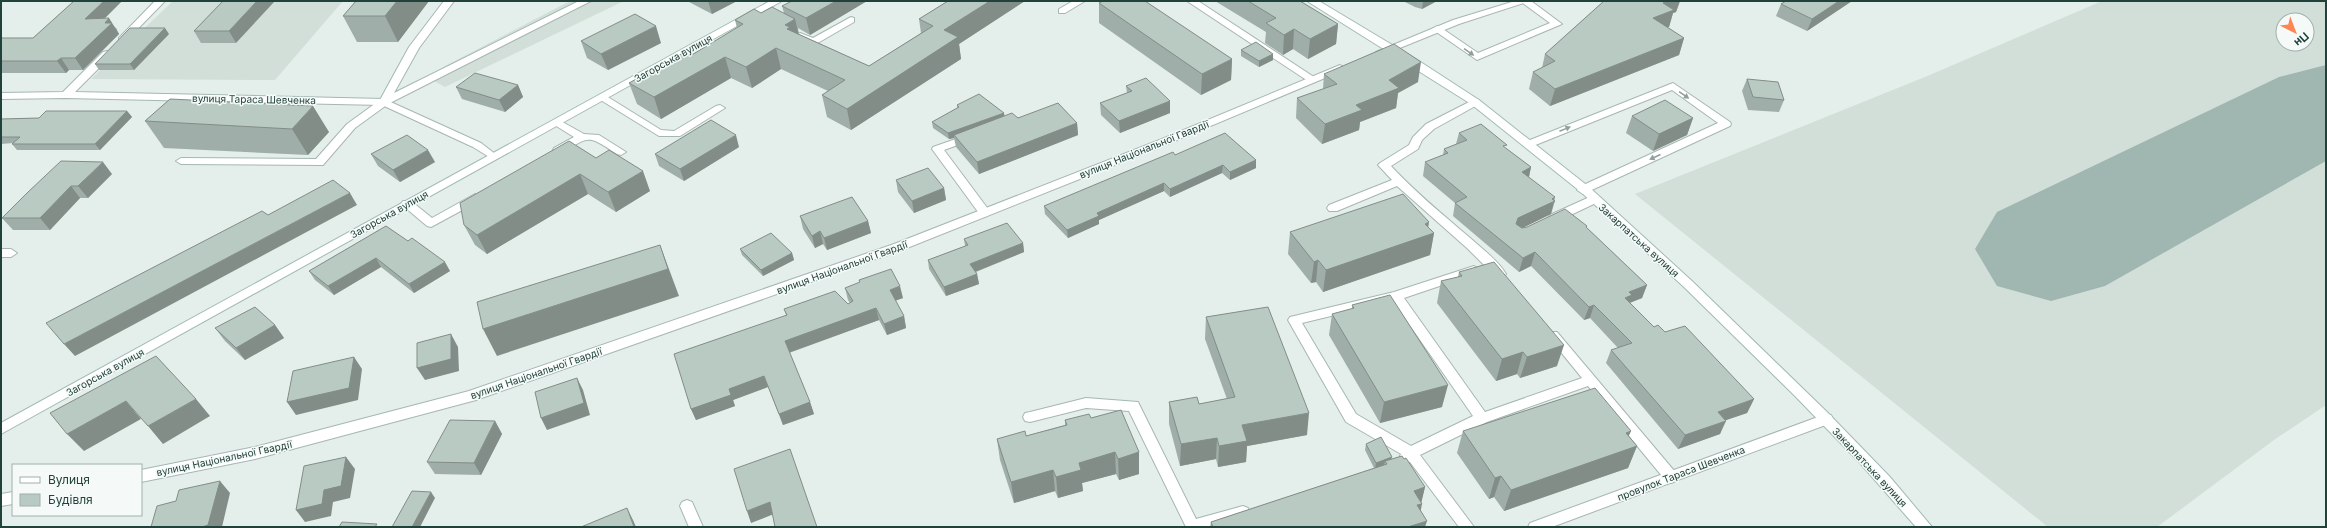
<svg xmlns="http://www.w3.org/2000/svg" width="2327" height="528" viewBox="0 0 2327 528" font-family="Inter,sans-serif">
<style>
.built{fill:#d2dfd9;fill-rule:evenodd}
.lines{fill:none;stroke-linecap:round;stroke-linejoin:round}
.runway{fill:#a0b6b0;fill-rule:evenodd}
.lane-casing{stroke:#a6b7b2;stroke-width:2}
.street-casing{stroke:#a6b7b2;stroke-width:2}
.secondary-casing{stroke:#a1bbb3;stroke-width:2}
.lane{fill:#fff;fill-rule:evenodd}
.street{fill:#fff;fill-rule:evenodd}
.secondary{fill:#fff;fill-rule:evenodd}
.wall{fill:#9faea8}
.shaded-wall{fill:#828d88}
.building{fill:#b9cac3;stroke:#828d88}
.oneway{fill:#90a09d}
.labels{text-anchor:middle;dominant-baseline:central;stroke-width:3;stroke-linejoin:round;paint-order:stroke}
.street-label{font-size:10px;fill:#21423b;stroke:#f5faf8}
</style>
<rect width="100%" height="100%" fill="#e4eeea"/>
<path class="built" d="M173 1H343L275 80 91 79Z
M570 1H624L445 87 430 79 445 66Z
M2102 1H2326V405L2274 440 2157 527H2048L1635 194 1925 77ZM2283 20H2307V44H2283Z"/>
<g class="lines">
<path class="runway" d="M2326 65V161L2105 286 2051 301 1997 286 1975 249 1997 212 2279 77Z"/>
<g class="lane-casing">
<path id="lane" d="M444 1H454L419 48 394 93 579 1H591L388 104 355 128 323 165 181 164 176 161 181 158 316 159 347 124 380 100 409 47Z
M1073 1H1085L1065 13H1059V9Z
M1187 1H1198L1317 79 1316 81H1308Z
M1520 1H1531L1562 24 1477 60 1432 29 1437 26 1440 27 1478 53 1550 23Z
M851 17 854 18V22L816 44H810L795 36 800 33 813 38Z
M1673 83 1730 122 1731 124 1730 126 1583 194 1577 190 1579 187 1718 123 1672 90 1533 146 1529 147 1524 144 1525 142Z
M603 94 661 130 674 131 716 106 720 105 725 108 680 136H659L599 99 598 97Z
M1475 99 1479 100 1480 102 1479 104 1434 129 1422 140 1418 149 1391 166C1415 192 1442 214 1469 237 1481 248 1498 260 1506 274L1504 277H1496L1468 249 1397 186 1337 211H1329L1327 208 1329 205 1392 180 1378 165 1380 163 1409 145 1413 137 1426 124Z
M557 119 584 134 599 135 626 152 621 155 617 154C610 150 600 142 592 140 578 137 568 156 554 152L553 150 554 148 574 137 553 124 552 122Z
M970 134 974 135 975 137 974 139 944 150 991 213 985 217 981 216 932 149 933 147Z
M475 194 481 198 479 201 431 227 427 226 401 204 403 201H411L432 218Z
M1594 195 1600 199 1598 202 1558 221H1550L1548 218 1550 215Z
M1474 266 1480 270 1478 273 1404 298 1485 412 1582 378 1547 335 1549 332H1557L1676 473 1678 477 1676 481 1671 483 1666 481 1588 386 1487 422 1420 455 1474 527H1459L1410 462H1401L1399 458 1401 454 1346 422 1288 320 1290 317 1394 292ZM1393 301 1473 416 1411 446 1356 414 1302 323Z
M1086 398 1138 402 1196 519 1243 506 1248 508 1250 512 1248 516 1211 527H1186L1129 411 1086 408 1030 422 1025 421 1023 417 1025 413 1030 412Z"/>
</g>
<g class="street-casing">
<path id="street" d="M155 1H165L125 42H119V38Z
M1515 1H1530L1459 24 1385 54 1381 55 1376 52 1453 20Z
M107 51 112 54 111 56 75 92 384 99 481 143 499 157 494 160 473 147 382 105 66 98 1 99V93L63 92 103 52Z
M1340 65 1345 68 1344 70 1170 143 902 250 476 400 255 459 141 482V470L255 447 469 391 894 244 1162 139Z
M1 249H11L17 253 11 257H1Z
M1826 414 1831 415 1833 419 1831 423 1552 527H1528L1530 523Z
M13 492V504L1 506V494Z
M687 500 692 502 703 527H689L680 506 682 502Z"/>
</g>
<g class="secondary-casing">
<path id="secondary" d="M770 1H782L1 434V423Z
M1307 1H1319L1419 61 1479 100 1589 187 1693 282 1826 411 1890 477 1932 527H1916L1859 462 1795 396 1685 288 1581 192 1471 104Z"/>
</g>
<use href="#lane" class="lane"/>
<use href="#street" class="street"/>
<use href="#secondary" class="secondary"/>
</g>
<path class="wall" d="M74 1H122L105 18 117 29V30L119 34 83 70H69L66 73H1V38H33Z
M223 1 236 43H201L194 31Z
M356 1H429L398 42H357L343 16Z
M688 1H737L712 14 689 2Z
M867 1 810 35 798 28 799 34 869 66 921 33 919 19 948 1H1025L959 44 961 59 851 130 827 117 822 95 828 91 781 69 752 88 731 78 661 119 637 104 629 83 690 56 737 28 735 20 761 13H784L782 6Z
M1215 1H1300L1338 24 1336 44 1308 59 1293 49 1283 55 1265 43 1266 32Z
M1403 1H1437L1422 9 1415 7Z
M1604 1H1680L1676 12 1673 13 1669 27H1667L1684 38 1679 55 1550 106 1529 89 1533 72 1542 68 1545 54Z
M1786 1H1852L1807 31 1776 16 1781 4Z
M1099 3 1232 59 1231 80 1201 95 1099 23Z
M169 34 134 70H99L95 64Z
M581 41 661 43 608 70 587 58Z
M1241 50 1273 54V60L1259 67 1241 56Z
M1324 74 1418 82 1398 93 1396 108 1360 122 1359 130 1322 144 1296 118 1297 98 1323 89Z
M1747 79 1784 100 1779 112 1748 110 1742 91Z
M518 85 523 97 505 112 462 99 456 87Z
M1126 86 1170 101V113L1120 133 1101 115 1100 103 1127 93Z
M170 99 329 132 308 155 164 148 145 121Z
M957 105 1004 116 1077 123 1078 135 979 174 956 147 954 138 949 139 933 128 932 122 957 108Z
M127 111 132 117 100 150H17L12 144 13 143 1 144V119L39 118Z
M1632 116 1693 118 1687 135 1653 151 1626 133Z
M1459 133 1506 149 1531 167 1529 177 1555 201 1551 214 1522 228H1587L1647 285 1642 298 1630 303 1654 327 1665 332 1754 399 1747 413 1725 420 1720 434 1678 449 1606 363 1611 350 1618 348 1590 318 1584 320 1531 266 1519 272 1453 216 1455 203 1423 176 1425 162 1443 155 1444 149 1456 144Z
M739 147 684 181 659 166 655 154Z
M371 154 435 162 400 182 378 166Z
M1175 155 1256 160V168L1230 180 1222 173 1170 197 1164 191 1099 220V224L1068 238 1045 214 1044 206Z
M596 158 650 191 616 212 588 194 487 254 475 245 464 225Z
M112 174 88 198H80L50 230H13L2 218 27 193Z
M896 180 944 188 946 200 914 213 898 192Z
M800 216 868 221 871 233 827 250 823 244 815 248 803 229Z
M386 226 450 271 414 293 381 267 334 295 315 280 309 271Z
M1428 227 1434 233 1430 255 1323 292 1316 282 1311 283 1288 254 1290 232Z
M964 239 1023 243 1024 252 976 272 977 274 979 284 946 296 929 269 928 260 965 246Z
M740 249 792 253 794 260 763 276 742 255Z
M1459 272 1557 366 1520 378 1517 374 1496 381 1437 303 1441 281 1458 277Z
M859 280 903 298 895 300 904 316 906 328 887 335 879 320 789 353 810 402 814 414 783 425 768 387 733 400 735 406 696 420 691 409 786 315 784 309 848 304 850 303 848 300 845 288 860 283Z
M1352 305 1442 407 1380 423 1329 335 1332 314 1352 309Z
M1206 317 1307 435 1247 446 1246 462 1218 467 1216 459 1180 466 1169 424V402L1199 404 1227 399 1205 339Z
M275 325 284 338 245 360 225 341 215 328Z
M1091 418 1139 452V474L1119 480 1116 474 1082 483 1083 491 1058 498 1055 491 1014 503 1000 460 997 439 1026 436 1065 425V420Z
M495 421 502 434 481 475 435 474 427 462Z
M1463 431H1631L1628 436 1637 446 1628 468 1504 511 1494 497 1489 499 1457 453Z
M1366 444 1391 459H1404L1425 487 1421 502V511L1425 527H1210L1211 522 1374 468 1365 450Z"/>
<path class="shaded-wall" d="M104 1H122L93 30 85 19Z
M257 1H275L236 43 229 31Z
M397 1H429L398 42 385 16Z
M708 1H737L712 14Z
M836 1H867L810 35 806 18Z
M990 1H1025L959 44 961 59 851 130 847 109 944 30Z
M1423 1H1437L1422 9Z
M1666 1H1680L1676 12 1673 13 1669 27 1648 35 1653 18 1663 3Z
M1839 1H1852L1807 31 1812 19Z
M109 18 119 34 83 70 75 58 105 23Z
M795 19 800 40 794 44 785 25Z
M1338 24 1336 44 1308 59 1310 39Z
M656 26 661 43 608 70 601 54Z
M165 28 169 34 134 70 130 64Z
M1294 29 1293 49 1283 55 1284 35Z
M1684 38 1679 55 1550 106 1555 89Z
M776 48 781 69 752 88 746 67Z
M1273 54V60L1259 67V61Z
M725 57 731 78 661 119 654 97Z
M61 58 69 70 66 73 57 61Z
M1232 59 1231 80 1201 95 1202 74Z
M1421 62 1418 82 1398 93 1396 108 1360 122 1359 130 1322 144 1325 124 1356 105 1389 80Z
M518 85 523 97 505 112 499 100Z
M1170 101V113L1120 133 1119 121Z
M313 106 329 132 308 155 292 129Z
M127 111 132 117 100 150 95 144Z
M1004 113 1005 119 954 135V138L949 139 948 133Z
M1693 118 1687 135 1653 151 1659 134Z
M1077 123 1078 135 979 174 977 162Z
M736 135 739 147 684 181 680 169Z
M428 150 435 162 400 182 393 170Z
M1256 160V168L1230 180V172Z
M103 162 112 174 88 198 78 186Z
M1223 165 1222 173 1170 197V189Z
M1531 167 1528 181 1522 172Z
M643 171 650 191 616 212 608 192Z
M580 174 588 194 487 254 477 235Z
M1164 183V191L1099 220V224L1068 238 1067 230 1097 213Z
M71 186 80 198 50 230 40 218Z
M944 188 946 200 914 213 912 201Z
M350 193 357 205 75 356 64 344Z
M1555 197 1551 214 1514 232 1516 224 1518 218Z
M868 221 871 233 827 250 824 238Z
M1429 222 1427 236 1434 233 1430 255 1323 292 1326 270 1425 224Z
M820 231 823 244 815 248 812 236Z
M1023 243 1024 252 972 273 970 264Z
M660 245 679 296 497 356 483 329Z
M1535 252 1531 266 1519 272 1523 258Z
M792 253 794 260 763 276 761 270Z
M376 258 381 267 334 295 328 286Z
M1318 260 1316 282 1311 283 1314 262Z
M445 262 450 271 414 293 409 284Z
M977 274 979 284 946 296 944 287Z
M1647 285 1642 298 1629 303 1625 298 1629 292Z
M900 286 903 298 892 302 890 290Z
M1594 305 1590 318 1584 320 1589 307Z
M876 308 879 320 788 353 785 341Z
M904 316 906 328 887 335 884 324Z
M275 325 284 338 245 360 236 348Z
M451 334 458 347 459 371 425 380 417 368Z
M1564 345 1557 366 1520 378 1527 357Z
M1523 352 1517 374 1496 381 1502 359Z
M354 357 362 369 358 400 296 415 287 402Z
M764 376 768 387 733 400 735 406 696 420 691 409 729 389Z
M577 378 583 390 590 415 547 430 541 418Z
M1448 385 1442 407 1380 423 1384 402Z
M196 399 210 416 163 444 148 426Z
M1754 399 1747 413 1712 425 1718 412Z
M126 401 141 419 84 451 67 434Z
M810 402 814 414 783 425 779 414Z
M1309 413 1307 435 1247 446 1246 462 1218 467 1219 446 1242 425Z
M495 421 502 434 481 475 474 463Z
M1726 421 1720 434 1678 449 1685 435Z
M1631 431 1622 451 1637 446 1628 468 1504 511 1511 490Z
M1217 438 1216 459 1180 466 1181 444Z
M1115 452 1116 474 1082 483 1083 491 1058 498 1056 477 1079 463Z
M1139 452V474L1119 480 1118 459Z
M346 457 355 469 350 498 333 502 331 516 305 522 296 510 324 490Z
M1392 457 1390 463 1385 461 1384 466 1375 469 1376 463Z
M1053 470 1055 491 1014 503 1011 482Z
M1501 476 1494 497 1489 499 1495 478Z
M220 481 230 493 222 527H202Z
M1425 487 1421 504H1422L1418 524 1427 521 1425 527H1408L1414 491Z
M431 492 435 498 420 527H412Z
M770 502 774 514 751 523 747 511Z
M627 508 633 520 636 527H634Z"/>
<path class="building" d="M74 1H104L85 19 109 18 105 23H112L75 58H61L57 61H1V38H33Z
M223 1H257L229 31H194Z
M356 1H397L385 16H343Z
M792 1H836L806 18 782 6Z
M948 1H990L944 30 958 37 847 109 822 95 845 80 776 48 746 67 725 57 654 97 629 83 683 53 690 56 743 24 735 20 754 9 761 13 772 7 795 19 785 25 790 27 787 29 869 66 933 26 919 19Z
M1103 1H1145L1232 59 1202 74 1099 3Z
M1248 1H1300L1338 24 1310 39 1294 29 1284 35 1266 23 1276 18Z
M1604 1H1668L1663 3 1674 10 1653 18 1684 38 1555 89 1533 72 1555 61 1545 54Z
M1786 1H1839L1812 19 1781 4Z
M635 14 656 26 601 54 581 41Z
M130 28H165L130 64H95Z
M1256 42 1273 54 1259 61 1241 50Z
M1394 44 1421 62 1389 80 1399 88 1356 105 1362 110 1325 124 1297 98 1337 84 1324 74Z
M475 73 518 85 499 100 456 87Z
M1146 78 1170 101 1119 121 1100 103 1132 91 1126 86Z
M1747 79 1778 82 1784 100 1753 97Z
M979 94 1004 113 948 133 932 122 959 107 957 105Z
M170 99 313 106 292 129 145 121Z
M1665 100 1693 118 1659 134 1632 116Z
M1058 103 1077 123 977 162 954 135 1012 113 1018 118Z
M46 111H127L95 144H12L20 137H1V119L39 118Z
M711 120 736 135 680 169 655 154Z
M1481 124 1507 145 1503 146 1531 167 1522 172 1555 197 1552 199 1555 201 1518 218 1516 224 1522 228 1527 227 1565 209 1587 226 1586 227 1647 285 1629 292 1632 295 1625 298 1654 327 1658 325 1665 332 1685 326 1754 399 1718 412 1726 421 1685 435 1611 350 1632 343 1594 305 1589 307 1535 252 1523 258 1455 203 1467 197 1425 162 1448 153 1444 149 1467 140 1459 133Z
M1225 133 1256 160 1230 172 1223 165 1170 189 1164 183 1097 213 1099 216 1067 230 1044 206 1173 152 1175 155Z
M407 135 428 150 393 170 371 154Z
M569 141 596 158 609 150 643 171 608 192 580 174 477 235 464 225 460 203Z
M61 161 103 162 78 186H71L40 218H2L27 193Z
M928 168 944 188 912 201 896 180Z
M333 180 350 193 64 344 46 323 262 211 268 215Z
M1403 194 1429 222 1425 224 1434 233 1326 270 1318 260 1314 262 1290 232Z
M852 197 868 221 824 238 820 231 812 236 800 216Z
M1007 223 1023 243 970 264 977 274 944 287 928 260 968 245 964 239Z
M386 226 408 241 412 238 445 262 409 284 376 258 328 286 309 271Z
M771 233 792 253 761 270 740 249Z
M660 245 668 269 483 329 477 302Z
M1494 262 1564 345 1527 357 1523 352 1502 359 1441 281 1462 276 1459 272Z
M891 269 900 286 890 290 904 316 884 324 876 308 785 341 810 402 779 414 764 376 729 389 731 395 691 409 674 354 787 315 784 309 835 291 848 304 853 301 845 288 860 282 859 280Z
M1390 295 1448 385 1384 402 1332 314 1354 308 1352 305Z
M255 307 275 325 236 348 215 328Z
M1268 307 1309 413 1242 425 1247 441 1219 446 1217 438 1181 444 1169 402 1197 397 1199 404 1235 397 1206 317Z
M451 334V359L417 368V343Z
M156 356 196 399 148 426 126 401 67 434 50 413Z
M354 357 349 388 287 402 293 371Z
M577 378 584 403 541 418 535 392Z
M1595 388 1631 431 1626 433 1637 446 1511 490 1501 476 1495 478 1463 431Z
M1121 410 1139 452 1118 459 1115 452 1079 463 1081 470 1056 477 1053 470 1011 482 997 439 1025 431 1026 436 1067 425 1065 420 1089 414 1091 418Z
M450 420 495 421 474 463 427 462Z
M1381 437 1392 457 1376 463 1366 444Z
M790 449 817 527H775L770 502 747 511 734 469Z
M1402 456 1404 459 1406 458 1425 487 1414 491 1422 504 1417 505 1427 521 1408 527H1213L1211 522 1387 464 1385 461Z
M346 457 341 486 324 490 322 504 296 510 304 466Z
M220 481 208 525 202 527H151L157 506 176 501 179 490Z
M412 491 431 492 412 527H392Z
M627 508 634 527H581Z
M342 522 377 524 375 527H339Z"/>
<defs><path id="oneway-solid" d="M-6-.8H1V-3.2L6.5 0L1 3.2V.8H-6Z"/></defs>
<g class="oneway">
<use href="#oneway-solid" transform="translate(1469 52) rotate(35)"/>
<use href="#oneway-solid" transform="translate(1684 95) rotate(35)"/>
<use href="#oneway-solid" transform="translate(1565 129) rotate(-22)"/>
<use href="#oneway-solid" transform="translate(1655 157) rotate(155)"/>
</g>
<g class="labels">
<g class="street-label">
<text transform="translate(673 58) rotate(-29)">Загорська вулиця</text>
<text transform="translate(254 99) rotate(1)">вулиця Тараса Шевченка</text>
<text transform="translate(1144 149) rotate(-22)">вулиця Національної Гвардії</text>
<text transform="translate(389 214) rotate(-29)">Загорська вулиця</text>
<text transform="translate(1639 240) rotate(42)">Закарпатська вулиця</text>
<text transform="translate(842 267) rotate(-20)">вулиця Національної Гвардії</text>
<text transform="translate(105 372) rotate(-29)">Загорська вулиця</text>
<text transform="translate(536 373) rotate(-19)">вулиця Національної Гвардії</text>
<text transform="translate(224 458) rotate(-12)">вулиця Національної Гвардії</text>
<text transform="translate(1870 467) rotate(47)">Закарпатська вулиця</text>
<text transform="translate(1681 473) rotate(-21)">провулок Тараса Шевченка</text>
</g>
</g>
<rect width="2327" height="528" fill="none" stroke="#21423b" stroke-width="4"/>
<rect x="12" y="464" width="130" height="52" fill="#f5faf8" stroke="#a0b0ac"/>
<rect x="20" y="477" width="20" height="6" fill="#ffffff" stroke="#a0b0ac"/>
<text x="48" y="484" font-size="12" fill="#21423b">Вулиця</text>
<rect x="20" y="494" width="20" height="12" fill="#b9cac3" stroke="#a0b0ac"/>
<text x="48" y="504" font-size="12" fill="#21423b">Будівля</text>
<g transform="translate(2295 32) rotate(138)"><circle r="19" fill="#f5faf8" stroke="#a0b0ac"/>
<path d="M0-3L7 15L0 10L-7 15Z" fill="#fd8653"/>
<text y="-6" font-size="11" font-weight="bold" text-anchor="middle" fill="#21423b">Пн</text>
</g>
</svg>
